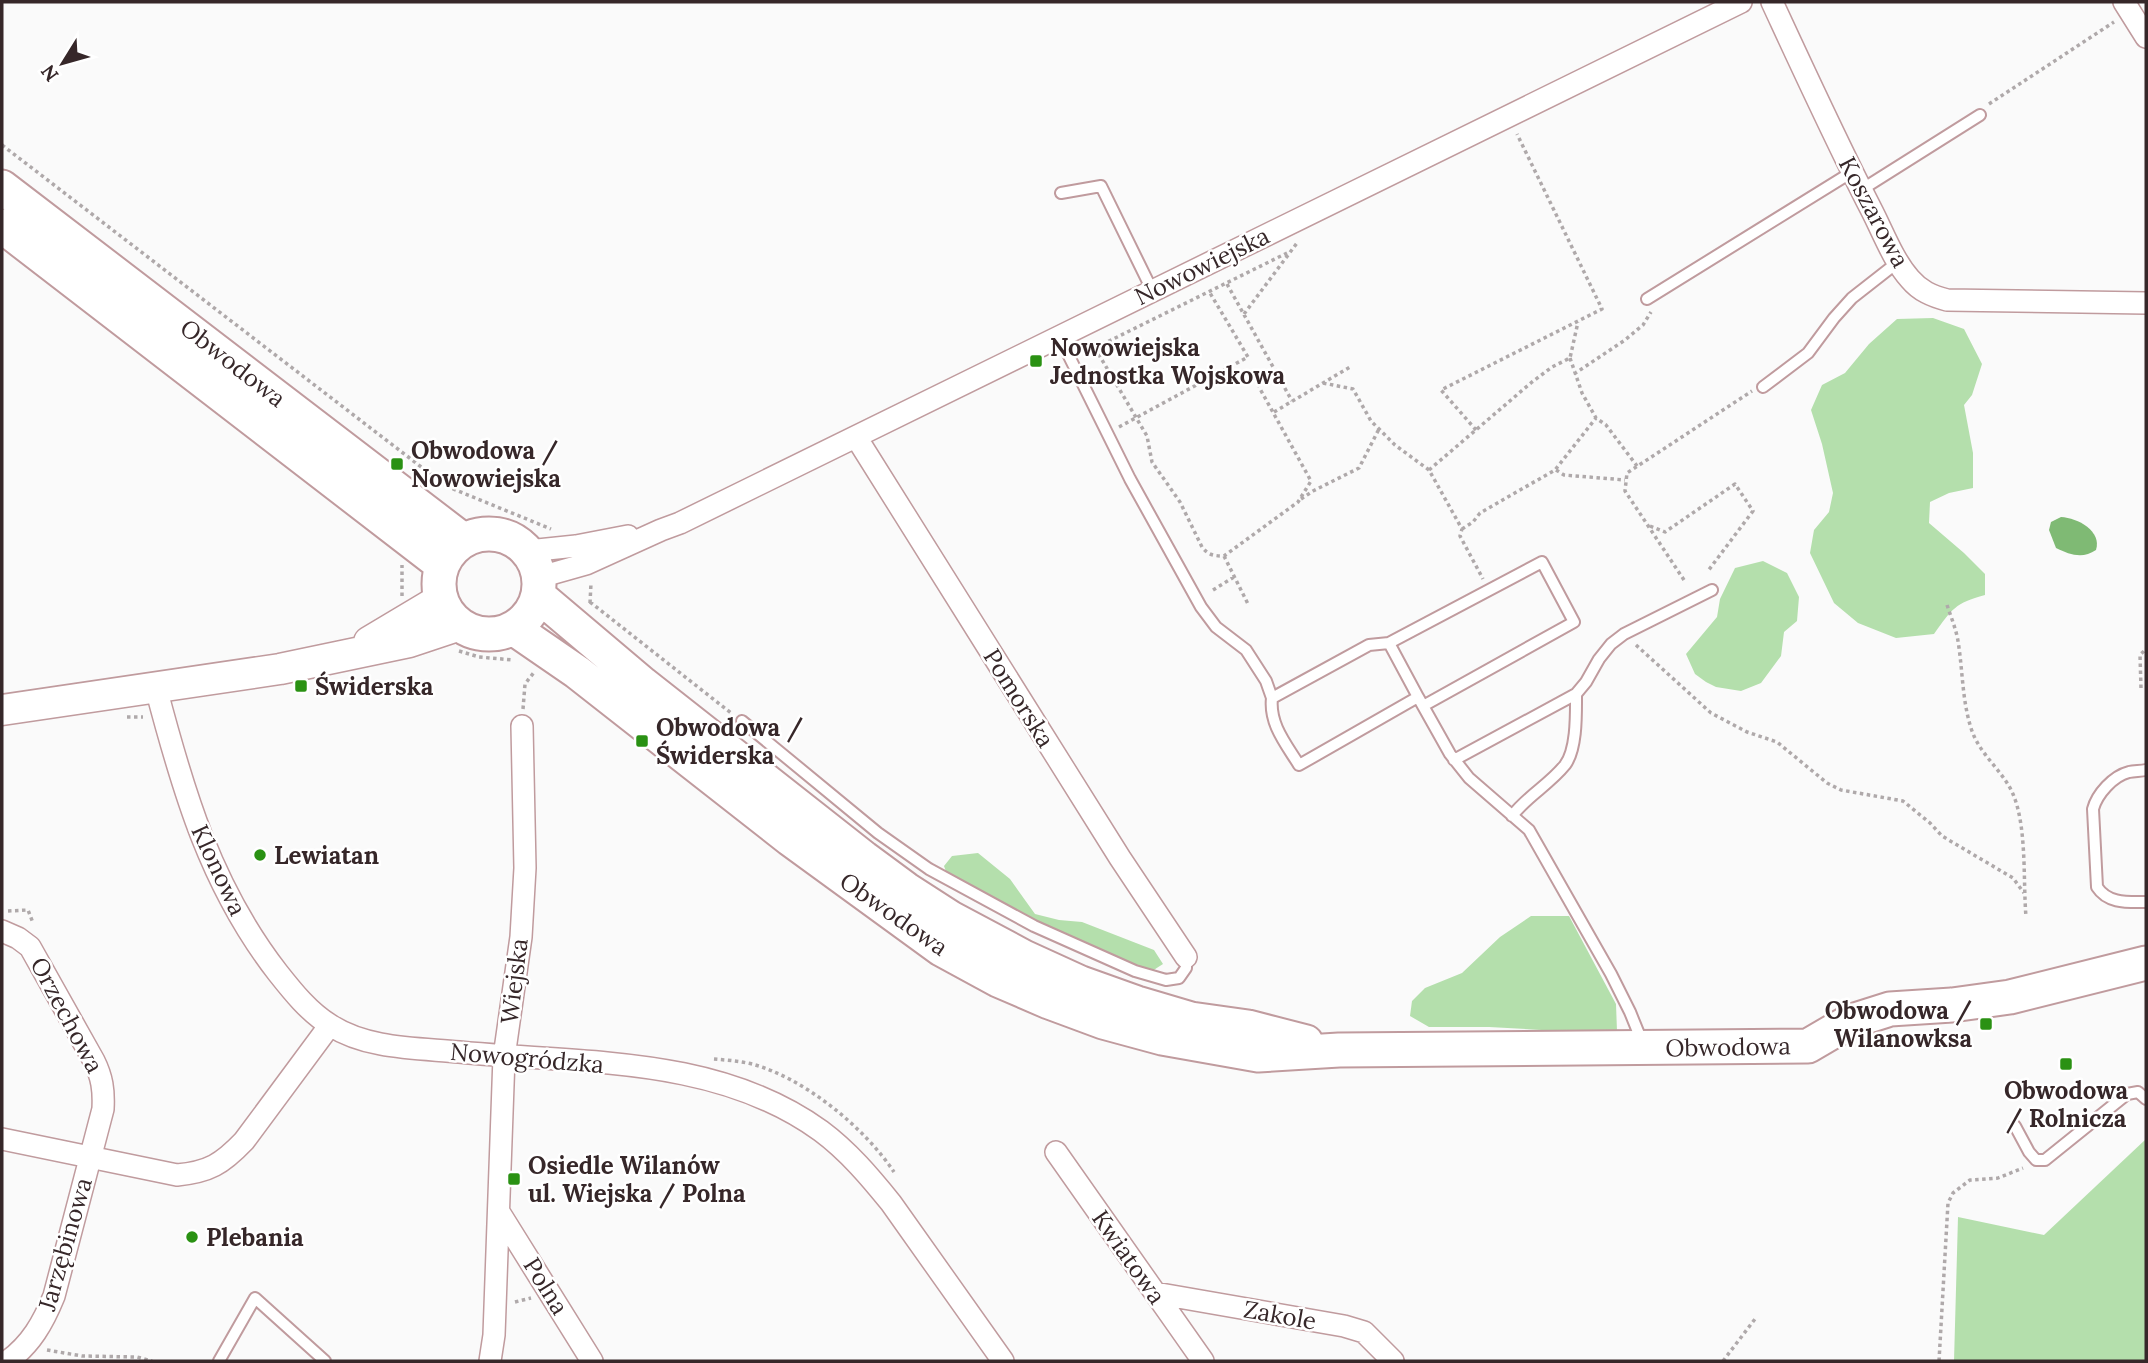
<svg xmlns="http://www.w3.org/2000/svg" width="2148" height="1363" viewBox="0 0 2148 1363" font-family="Lora,serif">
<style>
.green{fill:#b4dfac}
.water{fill:#7fba74}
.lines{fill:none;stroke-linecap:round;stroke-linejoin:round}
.lane-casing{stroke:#c09b9e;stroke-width:14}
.street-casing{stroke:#c09b9e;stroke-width:24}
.secondary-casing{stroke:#c09b9e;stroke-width:33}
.primary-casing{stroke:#c09b9e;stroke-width:37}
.path{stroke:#afa9aa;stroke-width:3.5;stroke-dasharray:3.5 3.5;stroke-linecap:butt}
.lane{stroke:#fff;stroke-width:10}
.street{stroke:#fff;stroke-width:21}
.secondary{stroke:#fff;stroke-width:30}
.primary{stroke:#fff;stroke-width:33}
.poi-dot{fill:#2a9113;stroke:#fff;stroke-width:2.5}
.labels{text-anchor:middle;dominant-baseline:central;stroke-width:5;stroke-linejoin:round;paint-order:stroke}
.street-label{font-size:24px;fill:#362729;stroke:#fff}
.poi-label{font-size:24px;font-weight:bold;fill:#362729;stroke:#fff;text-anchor:start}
</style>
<rect width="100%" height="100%" fill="#fafafa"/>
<path class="green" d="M1933 318 1964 329 1982 364 1972 395 1964 405 1973 453V488L1949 493 1930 502 1929 523 1964 553 1985 574V595C1955 603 1952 609 1934 634L1896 638 1858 623 1834 603 1810 553 1814 530 1829 512 1833 493 1822 444 1811 410 1822 385 1845 373 1869 344 1897 319Z
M1763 561 1787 573 1799 597 1797 621 1784 632 1781 656 1761 683 1741 691 1716 687 1706 682 1695 674 1686 654 1717 617 1720 599 1735 568Z
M978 853 1010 879 1035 914 1059 920 1082 922 1154 950 1163 964 1149 973 1135 968 1119 957 1030 927 974 901 949 880 944 866 952 856Z
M1531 916H1569L1616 1004 1617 1031 1585 1035 1559 1031 1489 1027H1429L1410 1016 1412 1001 1425 988 1462 973 1500 937Z
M2146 1139V1361H1954L1958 1217 2044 1235Z"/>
<path class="water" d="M2061 517C2078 518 2102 531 2096 550 2083 559 2070 555 2056 548L2049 530 2051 522Z"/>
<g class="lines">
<g class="lane-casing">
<path id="lane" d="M1861 190 1980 115
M1061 193 1101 186 1152 290
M1647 299 1852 172
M1059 336 1130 479 1201 607 1216 627 1246 650 1266 681 1272 698 1369 645 1389 643 1542 562 1574 622 1423 706
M1763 387 1808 353 1834 318 1852 298 1898 262
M1389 643 1418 697
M1272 698C1269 724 1286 744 1299 765L1418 697 1450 754 1469 778 1529 830 1611 974 1630 1012 1643 1044
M742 721 878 833 929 869 1034 926 1135 971 1166 980 1179 978 1186 968V957
M1454 760 1576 694 1586 682 1599 659 1611 644 1624 634 1712 590
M2146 770C2141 771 2134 771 2129 772 2113 776 2097 794 2093 809L2097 887C2108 904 2128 902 2146 902
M1512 816C1527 796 1549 785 1565 765 1577 749 1576 714 1576 694
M2015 1126 2029 1152 2036 1160H2045L2127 1094 2138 1092 2146 1099
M219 1361 255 1298 325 1361"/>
</g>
<g class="street-casing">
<path id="street" d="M1772 2C1804 71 1836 141 1871 209 1883 232 1893 260 1910 279 1920 291 1932 296 1947 300L2146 303
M2124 2 2146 37
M856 437 1120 858 1186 957
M528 551 576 546 628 536
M540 577 586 564 661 530 680 523 1741 2
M156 688C183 791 211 887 278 973 293 992 309 1012 330 1025 367 1049 416 1048 459 1052 581 1064 716 1055 821 1131 848 1151 870 1177 891 1203L1003 1361
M2 931 18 938 30 947 94 1061C102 1077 104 1090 103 1109L54 1296C43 1323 31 1344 8 1361
M2 1139 177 1175C209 1172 222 1164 244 1141L330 1025
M1056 1152 1203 1361
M499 1212 592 1361
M1155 1293 1344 1326 1364 1332 1393 1361
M490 1361 494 1335 504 1057 521 937 525 868 522 726"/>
</g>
<g class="secondary-casing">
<path id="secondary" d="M369 642 441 599
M2 710 280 669 409 642 460 625"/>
</g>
<g class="primary-casing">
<path id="primary" d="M2 187 463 540
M2 226 442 565
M439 584a50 50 0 1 1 100 0a50 50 0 1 1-100 0Z
M539 596 643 684 864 858 906 889 951 918 1024 957 1081 983 1137 1003 1191 1019 1248 1027 1306 1042
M513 628 577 672 790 839 941 949 998 980 1049 1002 1103 1022 1162 1038 1258 1055 1339 1050 1808 1046 1849 1022 1890 1009 1952 1005 2010 997 2146 963"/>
</g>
<path class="path" d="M1989 104 2114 22
M2 145 446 486 551 529
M1227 284 1292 401
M1244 314 1297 243
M1095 348 1147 436 1152 462 1180 502 1202 547C1208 555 1214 556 1224 556L1298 502 1311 481 1259 387
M1082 349 1095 348 1287 253
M1570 358 1582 393 1596 418 1606 425 1637 466
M1574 374 1625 340 1643 325 1651 312
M1323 383 1353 389 1371 421 1395 445 1429 470 1462 529 1460 536 1483 579
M1274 412 1350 367
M1119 427 1248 357 1210 293
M1476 430 1441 390 1602 309 1517 134
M1429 470 1532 382 1552 367 1570 358 1578 322
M1556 470 1564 475 1625 480
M1301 499 1313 491 1359 468 1379 429
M1650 526 1665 532 1735 484 1753 511 1708 571
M1462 529 1473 522 1480 513 1555 470 1596 418
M1224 556 1248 604
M1684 580 1625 491 1627 473 1752 391
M1213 590 1234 577
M402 596V565
M590 602 731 713
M590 603 591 583
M1947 605C1951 617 1956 629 1958 641 1963 672 1962 702 1972 731 1981 756 2003 771 2013 794 2027 827 2023 880 2026 917
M1636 645 1711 713 1747 732 1777 742 1827 783 1841 790 1903 801 1930 823 1942 836 2013 878 2024 893
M459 651 479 657 513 660
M2141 688 2140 655 2146 649
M523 709 525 684 535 671
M127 717H143
M8 911 28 910 33 923
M714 1059C726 1060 739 1061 752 1064 804 1078 864 1127 894 1172
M515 1302 531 1298
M47 1350 82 1356 137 1357 152 1361
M1723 1361 1755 1319
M1939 1361 1948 1203 1953 1193 1970 1180 1998 1178 2023 1168"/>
<use href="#lane" class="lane"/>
<use href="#street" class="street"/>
<use href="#secondary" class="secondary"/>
<use href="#primary" class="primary"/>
</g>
<g class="poi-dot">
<rect x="1029" y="354" width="14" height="14" rx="3.5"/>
<rect x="390" y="457" width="14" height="14" rx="3.5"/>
<rect x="294" y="679" width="14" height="14" rx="3.5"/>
<rect x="635" y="734" width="14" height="14" rx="3.5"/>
<circle cx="260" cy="855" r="7"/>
<rect x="1979" y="1017" width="14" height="14" rx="3.5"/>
<rect x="2059" y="1057" width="14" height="14" rx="3.5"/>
<rect x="507" y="1172" width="14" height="14" rx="3.5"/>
<circle cx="192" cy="1237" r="7"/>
</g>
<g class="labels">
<g class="street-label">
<text transform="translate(1874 212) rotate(62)">Koszarowa</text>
<text transform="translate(1202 266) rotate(-26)">Nowowiejska</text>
<text transform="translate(233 363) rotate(38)">Obwodowa</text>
<text transform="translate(1019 698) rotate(58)">Pomorska</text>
<text transform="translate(219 870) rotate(65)">Klonowa</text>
<text transform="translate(894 914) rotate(35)">Obwodowa</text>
<text transform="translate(514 981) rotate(-83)">Wiejska</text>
<text transform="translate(67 1015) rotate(62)">Orzechowa</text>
<text transform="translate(1728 1047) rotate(-1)">Obwodowa</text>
<text transform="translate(527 1058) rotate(5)">Nowogródzka</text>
<text transform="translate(65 1244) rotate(-74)">Jarzębinowa</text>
<text transform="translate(1129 1257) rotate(55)">Kwiatowa</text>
<text transform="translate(546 1286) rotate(58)">Polna</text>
<text transform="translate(1280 1315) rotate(10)">Zakole</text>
</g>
<g class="poi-label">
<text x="1050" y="347">Nowowiejska<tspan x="1050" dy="28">Jednostka Wojskowa</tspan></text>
<text x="411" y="450">Obwodowa /<tspan x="411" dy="28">Nowowiejska</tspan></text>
<text x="315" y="686">Świderska</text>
<text x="656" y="727">Obwodowa /<tspan x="656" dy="28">Świderska</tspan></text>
<text x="274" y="855">Lewiatan</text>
<text x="1972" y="1010" text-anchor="end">Obwodowa /<tspan x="1972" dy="28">Wilanowksa</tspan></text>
<text x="2066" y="1090" text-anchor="middle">Obwodowa<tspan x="2066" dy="28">/ Rolnicza</tspan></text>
<text x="528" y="1165">Osiedle Wilanów<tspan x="528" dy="28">ul. Wiejska / Polna</tspan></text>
<text x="206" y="1237">Plebania</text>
</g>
</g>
<rect width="2148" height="1363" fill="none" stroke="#362729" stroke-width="7"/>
<g transform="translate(63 63) rotate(233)" stroke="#ffffff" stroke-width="5" paint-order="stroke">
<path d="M0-5L12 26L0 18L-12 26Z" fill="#362729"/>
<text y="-10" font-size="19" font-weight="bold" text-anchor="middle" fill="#362729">N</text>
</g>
</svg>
